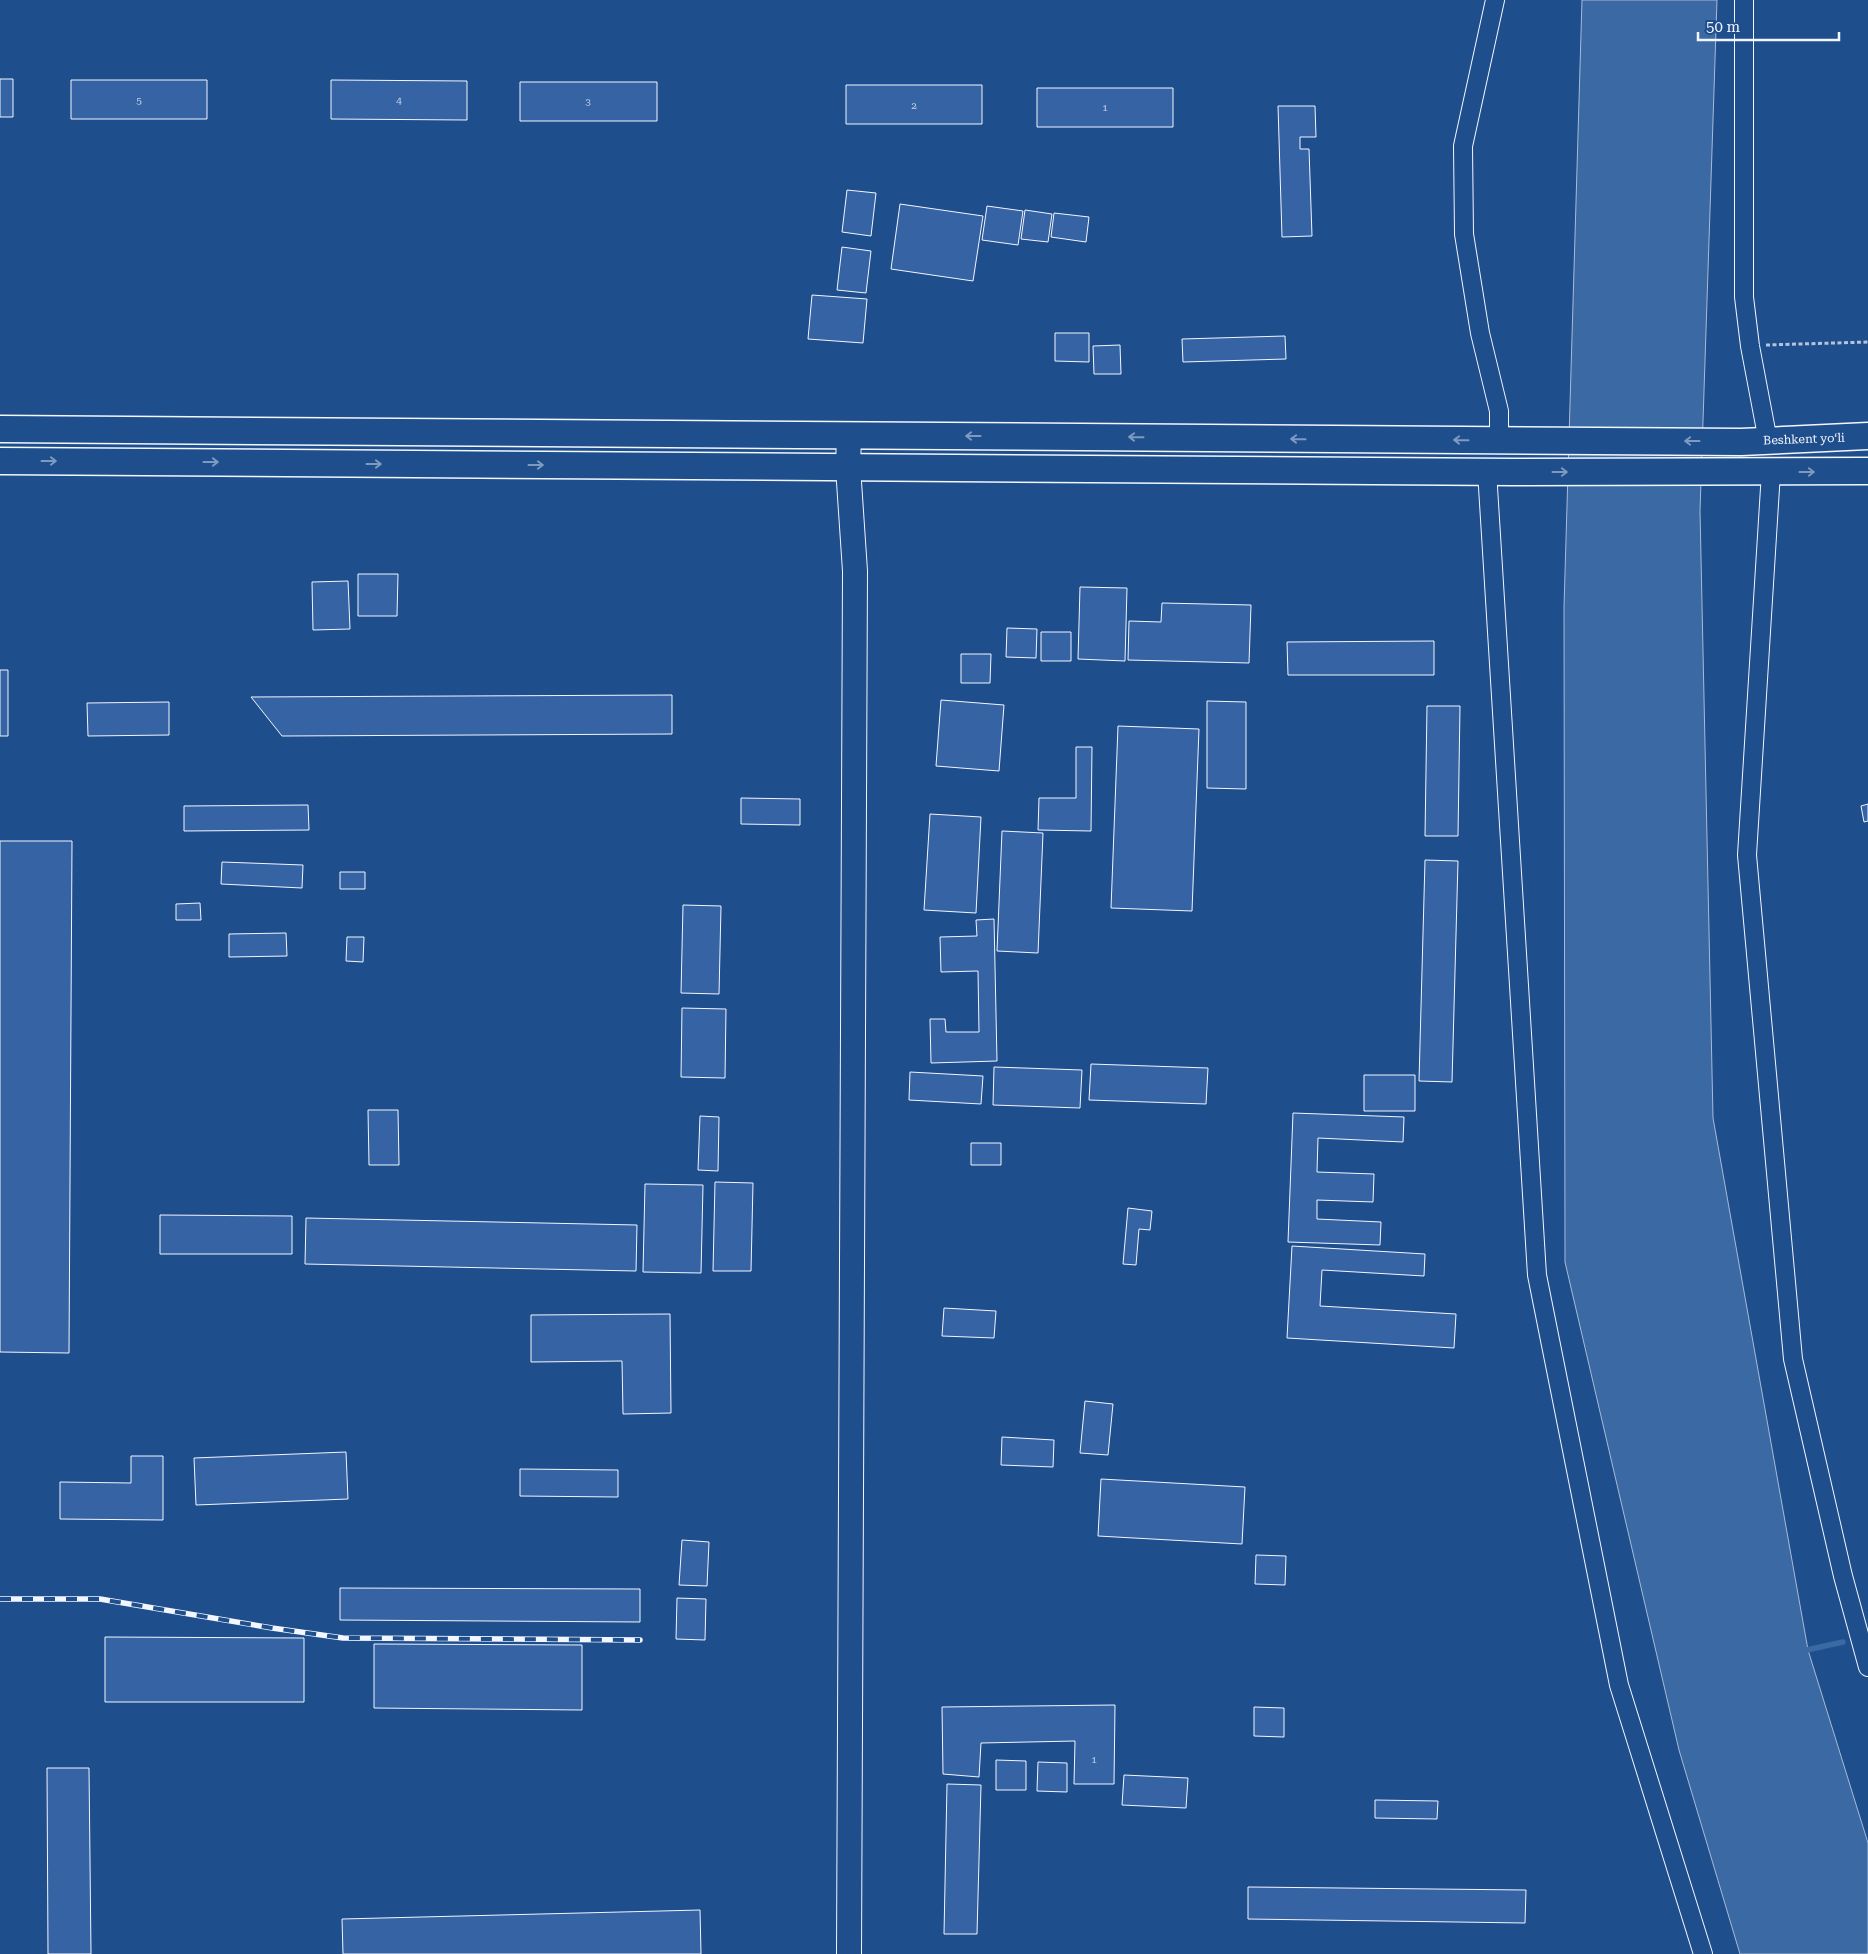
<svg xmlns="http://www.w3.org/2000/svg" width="1868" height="1954" viewBox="0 0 1868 1954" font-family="'Roboto Serif',serif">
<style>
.water{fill:#3b69a3;stroke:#a8bbd7}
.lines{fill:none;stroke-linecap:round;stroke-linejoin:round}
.stream{stroke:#3b69a3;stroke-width:5.5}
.building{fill:#3563a3;stroke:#f2f6ff}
.street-casing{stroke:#f2f6ff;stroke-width:20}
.secondary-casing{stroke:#f2f6ff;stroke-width:26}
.primary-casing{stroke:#f2f6ff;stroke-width:29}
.path{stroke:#b3c4dc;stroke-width:3;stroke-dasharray:4 2.5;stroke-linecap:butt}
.street{stroke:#1f4e8c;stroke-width:18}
.secondary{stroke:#1f4e8c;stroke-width:24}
.primary{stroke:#1f4e8c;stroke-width:26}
.rail-casing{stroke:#f2f6ff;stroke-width:5.5}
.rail{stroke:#1f4e8c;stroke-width:4;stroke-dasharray:11;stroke-linecap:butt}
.oneway{stroke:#7e9ac0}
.labels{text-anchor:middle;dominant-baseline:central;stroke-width:4;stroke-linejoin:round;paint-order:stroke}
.number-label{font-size:10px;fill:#c3d1e8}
.street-label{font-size:12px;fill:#f2f6ff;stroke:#1f4e8c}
</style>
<rect width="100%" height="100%" fill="#1f4e8c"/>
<path class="water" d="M1582 0H1717L1700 511 1713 1118 1808 1650 1868 1843V1954H1740L1679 1750 1565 1262 1564 607Z"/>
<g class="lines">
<path class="stream" d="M1802 1651 1843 1642"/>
</g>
<path class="building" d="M0 79H13V117H0Z
M71 80H207V119H71Z
M331 80 467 81V120L331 119Z
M520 82H657V121H520Z
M846 85H982V124H846Z
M1037 88H1173V127H1037Z
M1278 106H1315L1316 137H1300V149H1309L1312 236 1282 237Z
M847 190 876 193 871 236 842 232Z
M900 204 983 216 973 281 891 269Z
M987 206 1023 211 1018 245 982 240Z
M1025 210 1052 214 1048 242 1021 239Z
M1054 213 1089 217 1086 242 1051 237Z
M842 247 871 251 866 293 837 290Z
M812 295 867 299 863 343 808 339Z
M1055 333H1089V362L1055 361Z
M1285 336 1286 359 1183 362 1182 339Z
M1120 345 1121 374H1094L1093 346Z
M358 574H398L397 616H358Z
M348 581 350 629 313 630 312 582Z
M1080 587 1127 588 1125 661 1078 659Z
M1162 603 1251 605 1249 663 1128 660 1129 621 1161 622Z
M1007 628 1037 629 1036 658 1006 657Z
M1041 632H1071V661H1041Z
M1434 641V675H1288L1287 642Z
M961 654H991L990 683H961Z
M0 670H8V736H0Z
M672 695V734L282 736 251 697Z
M941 700 1004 705 999 771 936 766Z
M1207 701 1246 702V789L1207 788Z
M169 702V735L88 736 87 703Z
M1427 706H1460L1458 836H1425Z
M1118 726 1199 729 1192 911 1111 908Z
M1076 747H1092L1091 831 1038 830 1039 798H1076Z
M741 798 800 799V825L741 824Z
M1868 804V821L1864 822 1861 806Z
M308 805 309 830 184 831V806Z
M930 814 981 817 976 913 924 910Z
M1002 831 1043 833 1038 953 997 951Z
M0 841H72L69 1353 0 1352Z
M1425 860 1458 861 1452 1082 1419 1081Z
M222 862 303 865 302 888 221 884Z
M340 872H365V889H340Z
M200 903 201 920H176V904Z
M683 905 721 906 719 994 681 993Z
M994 919 997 1061 931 1063 930 1019H945L946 1032H979L978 971 941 972 940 937 977 936 976 920Z
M286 933 287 956 229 957V934Z
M347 937H364L363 962 346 961Z
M682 1008 726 1009 725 1078 681 1077Z
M1091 1064 1208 1068 1206 1104 1089 1100Z
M994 1067 1082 1070 1080 1108 993 1105Z
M910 1072 983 1076 981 1104 909 1100Z
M1364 1075H1415V1111H1364Z
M368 1110H398L399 1165H369Z
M1293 1113 1404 1117 1403 1142 1318 1138 1317 1172 1374 1174 1373 1202 1317 1200V1219L1381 1222 1380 1245 1288 1242Z
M700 1116 719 1117 718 1171 698 1170Z
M971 1143H1001V1165H971Z
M715 1182 753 1183 751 1271H713Z
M645 1184 703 1185 701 1273 643 1272Z
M1128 1208 1152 1211 1150 1230 1139 1229 1136 1265 1123 1264Z
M160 1215 292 1216V1254H160Z
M306 1218 637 1225 636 1271 305 1264Z
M1292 1246 1425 1254 1424 1276 1322 1270 1320 1306 1456 1314 1454 1348 1287 1338Z
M944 1308 996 1311 994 1338 942 1336Z
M670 1314 671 1413 623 1414 622 1361 531 1362V1315Z
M1085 1401 1113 1404 1108 1455 1080 1453Z
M1002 1437 1054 1440 1053 1467 1001 1465Z
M346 1452 348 1499 196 1505 194 1458Z
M131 1456H163V1520L60 1519V1482L131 1483Z
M520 1469 618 1470V1497L520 1496Z
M1101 1479 1245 1487 1242 1544 1098 1536Z
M682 1540 709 1542 707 1586 679 1585Z
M1256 1555 1286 1556 1285 1585 1255 1584Z
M340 1588 640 1589V1622L340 1620Z
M677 1598 706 1599 705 1640 676 1639Z
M105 1637 304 1638V1702H105Z
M374 1644 582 1645V1710L374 1708Z
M1115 1705 1114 1784H1074L1075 1741 981 1743 979 1777 943 1774 942 1707Z
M1254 1707 1284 1708V1737L1254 1736Z
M996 1760 1026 1761V1790H996Z
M1038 1762 1067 1763V1792L1037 1791Z
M47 1768H89L91 1954H48Z
M1124 1775 1188 1778 1186 1808 1122 1805Z
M947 1784 981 1785 977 1934H944Z
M1375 1800 1438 1801 1437 1819 1375 1818Z
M1248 1887 1526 1890 1525 1923 1248 1919Z
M700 1910 701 1954H343L342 1919Z"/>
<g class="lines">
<g class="street-casing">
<path id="street" d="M1495 0 1463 146 1464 234 1480 333 1499 411V440
M1744 0V297L1750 346 1768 441
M1487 471 1537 1275 1619 1685 1703 1954
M1771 472 1747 855 1793 1359 1843 1576 1868 1667"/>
</g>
<g class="secondary-casing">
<path id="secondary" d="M849 1954 855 571 848 467 849 435"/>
</g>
<g class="primary-casing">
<path id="primary" d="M0 429 1741 442 1868 436
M0 461 1512 472 1868 471"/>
</g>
<path class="path" d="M1766 345 1868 342"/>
<use href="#street" class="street"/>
<use href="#secondary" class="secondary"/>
<use href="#primary" class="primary"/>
<g class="rail-casing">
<path id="rail" d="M0 1599H100L272 1628 343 1638 640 1640"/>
</g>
<use href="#rail" class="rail"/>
</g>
<defs><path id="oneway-shaft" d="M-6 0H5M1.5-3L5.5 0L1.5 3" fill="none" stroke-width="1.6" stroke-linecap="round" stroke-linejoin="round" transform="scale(1.25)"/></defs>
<g class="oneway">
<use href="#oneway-shaft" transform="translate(973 436) rotate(-180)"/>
<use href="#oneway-shaft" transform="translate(1136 437) rotate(-179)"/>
<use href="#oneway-shaft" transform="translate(1298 439) rotate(-179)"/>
<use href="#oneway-shaft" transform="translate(1461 440) rotate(-179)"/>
<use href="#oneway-shaft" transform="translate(1692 441) rotate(-180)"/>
<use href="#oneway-shaft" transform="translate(49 461)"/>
<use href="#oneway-shaft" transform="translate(211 462)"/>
<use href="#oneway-shaft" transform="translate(374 464)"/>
<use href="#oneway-shaft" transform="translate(536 465)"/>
<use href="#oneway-shaft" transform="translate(1560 472)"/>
<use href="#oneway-shaft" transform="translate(1807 472)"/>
</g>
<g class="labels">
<g class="number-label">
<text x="139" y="100">5</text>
<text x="399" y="100">4</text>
<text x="588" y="101">3</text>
<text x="914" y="105">2</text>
<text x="1105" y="107">1</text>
<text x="1094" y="1759">1</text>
</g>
<g class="street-label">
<text transform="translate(1804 439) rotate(-2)">Beshkent yoʻli</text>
</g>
</g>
<path d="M1698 32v8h141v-8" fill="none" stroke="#f2f6ff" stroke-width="2.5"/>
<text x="1706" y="32" font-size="15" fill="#f2f6ff" stroke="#1f4e8c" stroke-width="4" paint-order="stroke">50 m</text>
</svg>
